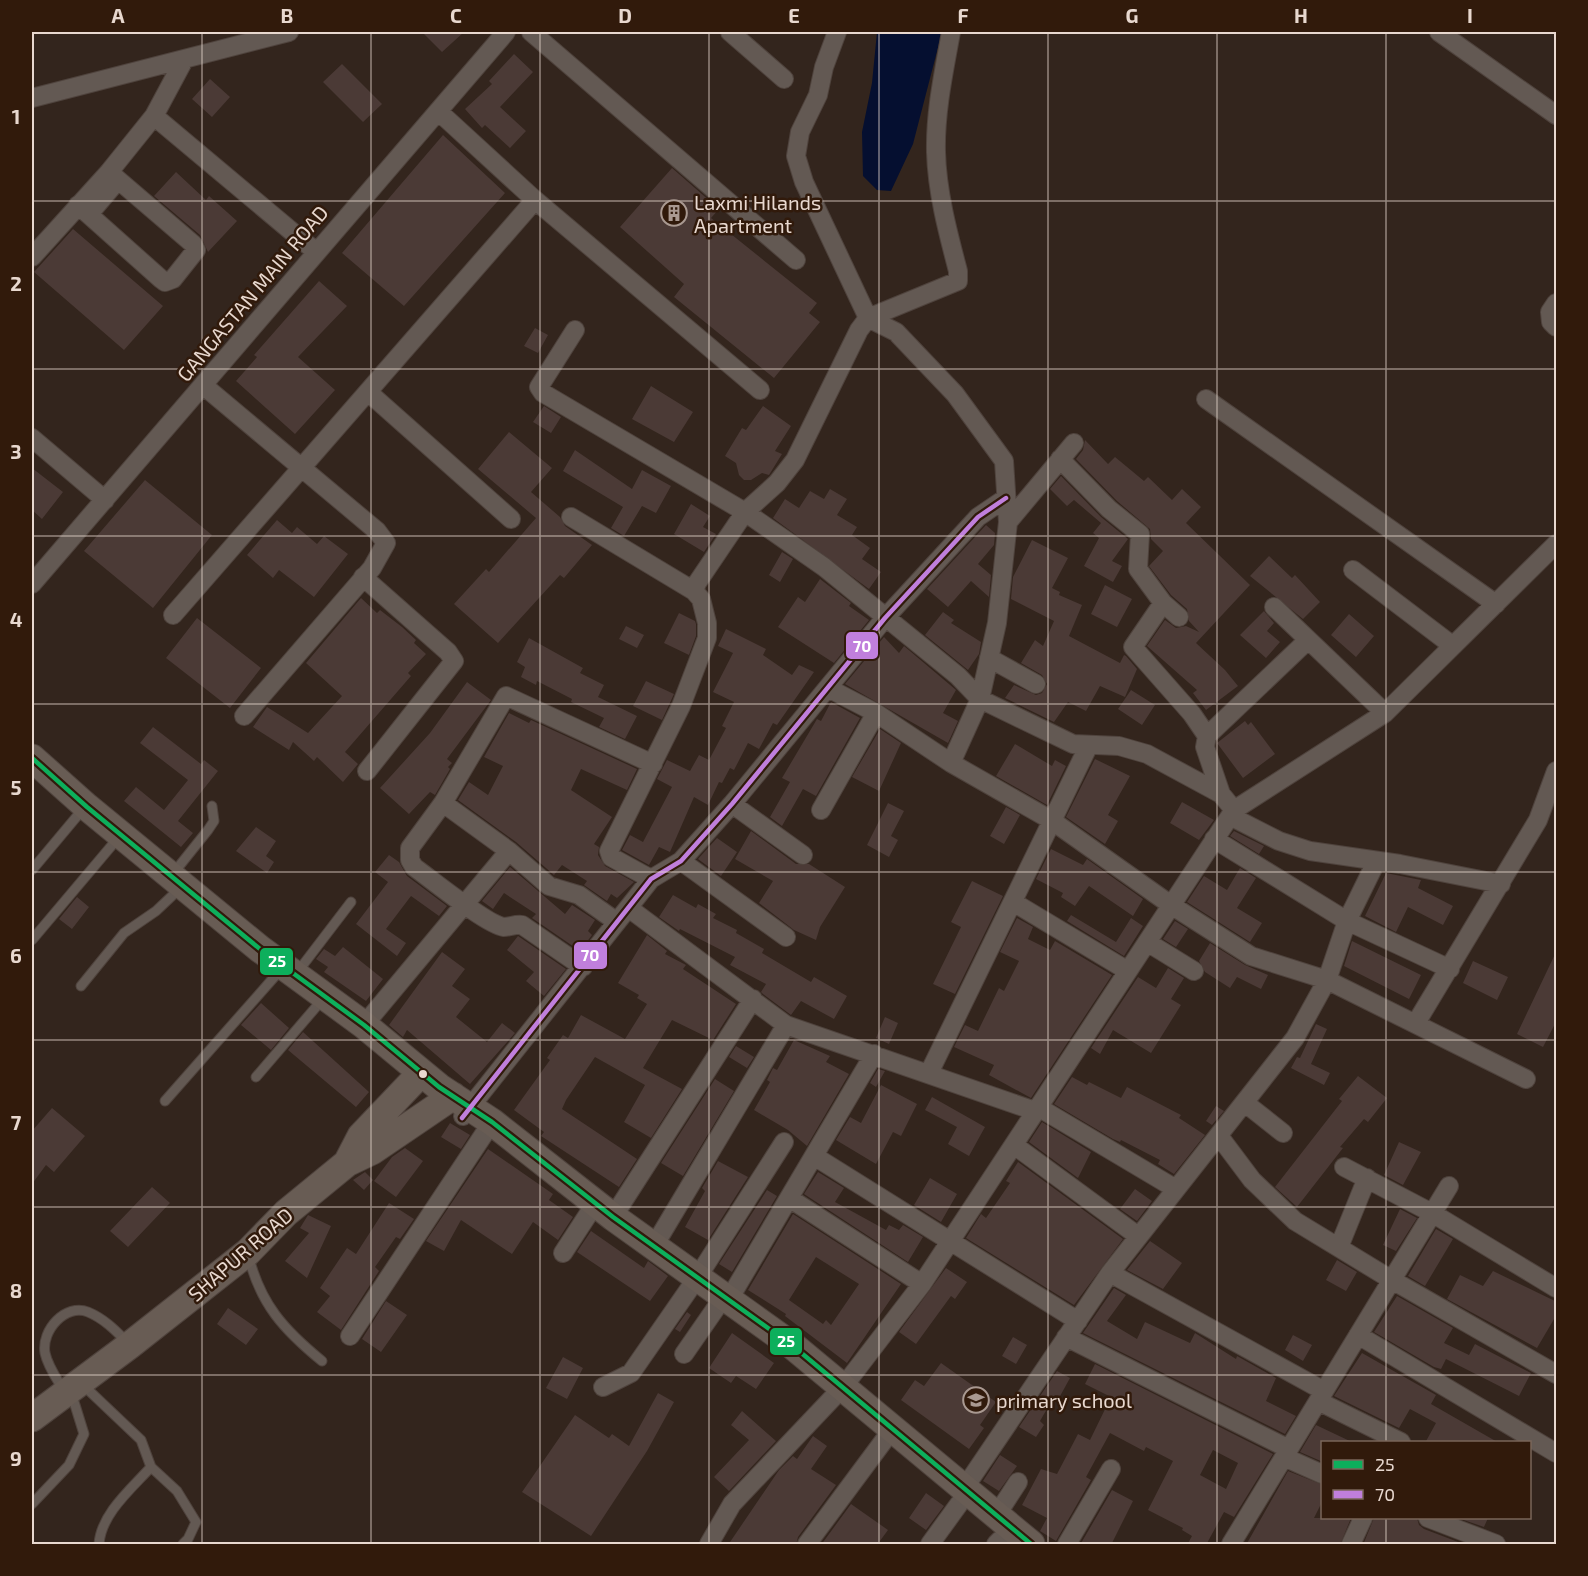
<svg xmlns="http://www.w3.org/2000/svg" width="1588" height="1576" viewBox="0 0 1588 1576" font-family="'Exo 2',sans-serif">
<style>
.water{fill:#050f30}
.building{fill:#4b3a36;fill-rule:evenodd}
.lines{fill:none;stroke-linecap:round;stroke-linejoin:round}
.lane-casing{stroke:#4f433d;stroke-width:11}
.street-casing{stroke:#4f433d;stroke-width:20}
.secondary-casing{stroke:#4f433d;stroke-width:29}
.lane{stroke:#635953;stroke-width:9}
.street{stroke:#635953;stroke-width:18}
.secondary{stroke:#685c54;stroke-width:27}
.bus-1-casing{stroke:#311a0b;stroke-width:9}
.bus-2-casing{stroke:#311a0b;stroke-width:9}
.bus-1{stroke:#0daf5c;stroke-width:4.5}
.bus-2{stroke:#c07fdc;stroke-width:4.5}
.grid{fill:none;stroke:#e8d8cf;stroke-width:1.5;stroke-opacity:0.55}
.bus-dot{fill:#e8d8cf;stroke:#311a0b;stroke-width:2}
.labels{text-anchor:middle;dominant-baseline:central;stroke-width:5;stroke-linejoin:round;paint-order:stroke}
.poi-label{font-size:20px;fill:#e8d8cf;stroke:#311a0b;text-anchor:start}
.street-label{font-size:20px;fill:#e8d8cf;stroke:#311a0b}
.line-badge{stroke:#311a0b;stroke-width:2}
.badge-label{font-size:16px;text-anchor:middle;font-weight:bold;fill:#fff}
.neatline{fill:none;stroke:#e8d8cf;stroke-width:2}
.grid-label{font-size:20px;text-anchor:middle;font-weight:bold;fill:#e8d8cf}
</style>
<rect width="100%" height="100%" fill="#33251d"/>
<path class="water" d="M877 32H942L913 144 891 191 877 190 863 176 862 132 872 83Z"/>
<path class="building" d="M422 32H464L442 52Z
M514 54 533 72 500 107 526 131 510 148 485 125 482 128 465 109 492 84 489 81Z
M342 64 382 104 363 122 323 82Z
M210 79 230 97 212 117 192 99Z
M443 135 505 193 404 306 342 253Z
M672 168 719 209 711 218 817 303 809 313 820 322 774 378 674 297 684 284 620 227Z
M176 172 206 200 209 196 237 221 208 252 200 235 154 196Z
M73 229 163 306 124 350 34 272Z
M319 281 347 306 298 357 335 390 295 434 236 381 257 357 254 355Z
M535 328 548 335 538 353 524 346Z
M651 386 693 412 674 442 632 419Z
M544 406 561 417 551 433 533 422Z
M763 406 791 426 775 451 782 454 769 475 762 473 751 480H744L739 475 736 463 725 456 742 428 746 430Z
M509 432 552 468 531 492 560 517 565 526 592 545 564 578 560 575 498 643 454 604 486 569 489 572 536 518 478 469Z
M1085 440 1108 464 1115 457 1144 481 1148 477 1172 500 1182 489 1201 507 1186 523 1250 585 1196 643 1225 670 1238 686 1206 710 1193 693 1197 690 1147 646 1165 620 1176 628 1186 626 1199 632 1189 621 1187 609 1171 595 1149 566 1163 551 1151 539 1150 529 1117 501 1076 459 1083 450Z
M575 450 632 489 642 470 671 486 656 513 642 506 624 536 611 528 623 507 563 471Z
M32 468 63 492 42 519 32 510Z
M1061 476 1101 517 1128 539 1112 561 1122 566 1113 582 1084 566 1099 538 1093 533 1101 523 1074 500 1067 506 1050 489Z
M145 480 212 535 153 608 84 551Z
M830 489 847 499 837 515 857 527 852 535 870 548 862 559 881 572 869 589 773 518 785 499 799 508 810 491 824 499Z
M691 504 710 516 703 527 716 534 704 552 674 534Z
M277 520 292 533 297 527 317 544 324 536 348 554 314 597 279 570 273 578 247 555Z
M986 525 995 533 994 545 978 564 991 575 989 597 971 581 948 607 927 589Z
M1032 540 1068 558 1052 588 1060 592 1059 595 1082 605 1069 636 1120 663 1124 655 1126 656 1137 669 1125 697 1100 686 1086 711 1068 702 1054 722 1005 698 1014 685 1036 695 1042 693 1047 684 1042 675 1021 663 1035 640 1043 646 1054 621 1011 599 1013 577Z
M782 552 793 559 780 582 769 575Z
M1269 556 1292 578 1295 575 1320 602 1303 619 1250 576Z
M820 579 851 603 849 606 869 620 834 663 778 627 798 597 805 602Z
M1105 585 1132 599 1117 627 1091 614Z
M361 598 377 613 380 610 402 627 416 640 414 643 426 654 408 673 411 676 345 752 358 764 343 782 317 757 314 761 293 742 289 750 253 727 267 707 308 733 342 696 306 663Z
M1264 611 1274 623 1267 631 1280 642 1266 658 1240 635Z
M943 612 954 620 951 623 981 642 979 654 968 670 925 635Z
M679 613 695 621 696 624V636L689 655 664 643Z
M1349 614 1374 636 1356 657 1331 635Z
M197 618 261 668 230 708 166 658Z
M626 626 644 635 637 648 619 639Z
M726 629 766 649 763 655 792 675 799 665 814 672 777 725 773 723 759 749 748 743 734 770 730 768 722 783 719 782 708 805 694 797 670 852 659 847 649 865 622 850 630 835 643 842 672 787 657 779 667 760 690 771 699 755 709 760 726 728 722 726 734 702 713 692 733 653 718 646Z
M884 637 899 653 904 646 956 690 943 713 958 721 948 743 845 684Z
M529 638 583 668 580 673 604 685 598 697 637 716 625 739 599 727 604 718 571 702 572 699 537 681 536 685 521 677 525 667 517 662Z
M646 681 674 694 662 720 633 706Z
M467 682 491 700 447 759 452 763 448 767 450 769 435 795 430 792 409 814 380 788 430 733Z
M1131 690 1155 705 1142 725 1118 709Z
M831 702 860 718 816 796 803 789 782 826 770 817 790 782 782 778 817 719 821 721Z
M509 713 529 723 531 720 637 769 627 790 581 769 571 790 612 817 594 844 599 847 598 855 605 866 634 882 617 898 611 894 607 901 584 885 587 881 562 865 554 875 516 842 458 800 469 782 488 795 503 766 484 757Z
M1245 721 1248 725 1251 722 1275 754 1243 778 1217 743Z
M153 727 201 764 204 760 218 771 178 821 193 833 181 847 124 801 136 787 164 810 188 780 140 743Z
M880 729 901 743 879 791 852 777Z
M1015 744 1052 766 1055 760 1066 766 1047 805 996 776Z
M1095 759 1130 776 1108 815 1118 821 1105 844 1066 817Z
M1182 802 1214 820 1199 840 1170 823Z
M888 803 904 811 891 836 898 840 889 857 867 845Z
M1006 807 1020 815 1004 844 990 836Z
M256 827 276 841 266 856 274 862 267 873 236 851Z
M751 831 796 864H809L845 887 820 927 816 940 794 930 759 903 773 881 735 859Z
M1234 831 1264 846 1259 854 1230 836Z
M717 838 737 852 721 876 698 859Z
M1051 849 1083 865 1087 859 1143 899 1133 916 1089 886 1075 906 1061 897 1063 893 1036 879Z
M389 855 399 862 407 876 447 906 439 916 411 896 386 929 406 943 397 956 356 924 388 882 375 872Z
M510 867 565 914 572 905 595 920 588 931 592 935 580 951 532 918 536 914 504 893 493 909 482 901Z
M1240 868 1256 878 1237 908 1262 923 1250 942 1187 902 1204 876 1227 890Z
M1386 873 1421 880 1418 888 1453 906 1443 925 1408 907 1396 932 1365 916Z
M972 881 1003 896 955 994 933 984 961 927 951 922Z
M673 895 696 908 698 904 716 914 713 918 737 930 736 933 764 949 762 953 811 982 814 977 847 996 834 1019 801 1001 791 1015 763 994 761 992 766 984 730 965 735 957 680 929 679 931 659 917Z
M77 897 89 907 72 929 59 919Z
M1071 915 1116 942 1131 918 1143 926 1124 956 1067 921Z
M1017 918 1033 927 1028 939 1050 950 1055 941 1112 975 1031 1098 989 1075 994 1065 954 1047 965 1025 978 1031 999 988 1004 991 1019 961 1000 952Z
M1175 921 1188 929 1176 947 1163 939Z
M647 935 667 951 665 954 686 965 683 969 736 1004 713 1040 672 1020 643 1068 682 1089 651 1138 624 1122 645 1085 595 1057 566 1100 562 1109 637 1159 619 1187 541 1136 544 1132 514 1110 550 1060 547 1058 563 1035 568 1038 581 1015 625 1039 647 1004 637 998 639 995 618 983Z
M518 936 566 969 544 996 526 981 534 972 507 950Z
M1352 941 1421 975 1409 999 1344 966Z
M1210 943 1245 965 1268 975 1261 989 1237 977 1230 988 1205 972 1199 961Z
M343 947 383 979 366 1001 324 972 328 967 316 959 324 949 335 956Z
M1557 950V1020L1543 1047 1517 1034Z
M442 952 465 969 452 986 470 999 456 1017 487 1042 502 1023 515 1033 470 1084 407 1030 403 1037 389 1025Z
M1473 961 1508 977 1497 1000 1463 983Z
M1168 968 1184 978 1171 999 1181 1005 1151 1053 1113 1030 1100 1054 1091 1048 1138 977 1156 988Z
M261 1003 289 1028 271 1050 241 1025Z
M885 1017 898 1023 889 1044 876 1038Z
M1316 1024 1327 1029 1311 1064 1330 1073 1324 1085 1291 1068 1297 1057 1300 1058Z
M303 1032 369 1092 356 1107 288 1050Z
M794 1040 830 1056 826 1062 849 1074 807 1146 788 1130 754 1110 770 1082 767 1080 773 1068 777 1070Z
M736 1046 754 1057 747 1068 729 1057Z
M878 1069 885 1071 876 1087 870 1083Z
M1358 1076 1387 1098 1368 1122 1364 1119 1340 1147 1343 1148 1297 1207 1275 1187 1342 1101 1339 1099Z
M1072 1077 1087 1085 1089 1082 1121 1098 1127 1087 1181 1115 1179 1118 1205 1135 1174 1174 1158 1164 1160 1160 1121 1140 1120 1142 1113 1139 1054 1104Z
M715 1079 734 1091 683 1176 661 1163Z
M881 1085 917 1104 901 1136 893 1132 876 1164 836 1140 850 1117 861 1123Z
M932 1097 985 1127 969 1156 948 1144 957 1127 925 1110Z
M1216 1106 1224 1111 1212 1125 1206 1121Z
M52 1108 85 1136 54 1172 46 1165 32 1184V1131Z
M1042 1122 1091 1152 1078 1178 1029 1142Z
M450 1123 470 1135 461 1149 441 1137Z
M1399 1142 1421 1152 1403 1185 1384 1175Z
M405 1148 423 1161 396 1197 374 1181 392 1157Z
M488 1149 553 1194 549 1200 573 1217 558 1240 533 1222 512 1254 461 1220 444 1251 426 1241Z
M718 1161 748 1177 708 1240 685 1227 705 1191 702 1188Z
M1018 1162 1123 1239 1074 1305 966 1238 981 1214 986 1218 1010 1183 1006 1181Z
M365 1172 373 1180 364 1190 353 1180Z
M818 1172 844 1188 835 1202 886 1230 889 1225 899 1230 903 1225 923 1237 908 1262 804 1194Z
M930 1178 957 1194 941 1222 914 1205Z
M152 1187 170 1203 128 1247 110 1231Z
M1135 1189 1152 1201 1137 1221 1120 1209Z
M767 1190 777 1196 732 1272 719 1264Z
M389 1203 414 1219 400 1239 396 1237 375 1267 379 1271 341 1330 317 1312 330 1296 320 1288 347 1248 356 1254Z
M1400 1209 1417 1218 1396 1251 1383 1245Z
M793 1214 901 1284 847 1363 785 1316 786 1314 748 1290ZM816 1257 859 1284 831 1325 826 1320 823 1324 789 1300Z
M308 1215 331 1226 307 1278 285 1261 309 1233 300 1228Z
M1436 1229 1453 1239 1425 1286 1408 1276Z
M591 1231 644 1268 648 1261 668 1276 650 1301 577 1252Z
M1150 1241 1182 1263 1163 1289 1127 1270Z
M1337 1260 1357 1272 1346 1291 1326 1280Z
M946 1268 967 1282 955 1299 951 1296 916 1344 899 1332Z
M1493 1271 1557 1302V1314L1537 1348 1447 1299 1460 1275 1483 1286Z
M1114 1288 1126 1295 1107 1321 1137 1339 1145 1322 1190 1343 1195 1333 1236 1359 1237 1356 1276 1378 1266 1401 1296 1416 1285 1434 1083 1333Z
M1397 1296 1453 1328 1444 1343 1469 1355 1475 1344 1531 1373 1519 1396 1446 1359 1441 1369 1434 1367 1374 1332Z
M386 1301 407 1315 381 1352 362 1339Z
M228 1308 258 1329 246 1345 217 1324Z
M687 1312 691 1315 680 1332 675 1329Z
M732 1333 774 1363 756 1389 736 1376 731 1383 709 1368Z
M1293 1335 1312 1345 1303 1361 1285 1350Z
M1013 1337 1027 1345 1016 1364 1002 1356Z
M1362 1353 1436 1395 1431 1404 1499 1443H1425L1436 1423 1410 1409 1399 1428 1334 1396Z
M563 1357 583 1368 567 1399 546 1388Z
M941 1363 996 1402 980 1425 984 1428 969 1449 901 1400 915 1380 924 1386Z
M1095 1364 1273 1454 1234 1517 1224 1512 1206 1545H1187L1192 1536 1182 1530 1183 1528 1148 1510 1173 1461 1146 1447 1144 1451 1110 1433 1086 1477 1091 1480 1056 1541 1040 1531 1047 1518 1022 1505 1041 1469 1057 1474 1078 1434 1090 1440 1111 1397 1085 1384ZM1213 1450 1238 1463 1226 1489 1200 1475Z
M1057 1371 1070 1378 1059 1398 1055 1395 1040 1421 1044 1425 1036 1437 1019 1427Z
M658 1393 674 1402 647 1451 591 1536 522 1492 575 1415 609 1438 612 1434 629 1446Z
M742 1411 776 1441 729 1491 714 1477 749 1440 731 1425Z
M1316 1425 1354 1443H1323V1462L1300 1452Z
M813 1436 827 1446 811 1469 836 1485 798 1537 796 1545H728L779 1470 793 1456 797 1459Z
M1000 1455 1017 1466 999 1491 983 1481Z
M1288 1471 1323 1485V1500L1314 1518H1351L1340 1545H1246Z
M1112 1490 1133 1501 1111 1545H1080Z
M926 1493 944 1506 926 1530 909 1518Z
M851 1504 888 1530 877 1545H821Z
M1374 1518H1417L1419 1525 1424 1529 1466 1545H1363Z
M1458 1518H1488L1484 1527Z"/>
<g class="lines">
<g class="lane-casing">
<path id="lane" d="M32 870 78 815
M172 875 208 830 214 821 212 806
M32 940 113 844
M296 974 351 902
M81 986 124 933 156 911 174 894
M256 1077 316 1007
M165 1101 276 975
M248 1254C260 1304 284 1330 322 1361
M82 1384 141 1440 151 1467 177 1491 196 1522 188 1539 183 1544
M64 1391C57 1379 48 1367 45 1353 41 1330 66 1303 88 1312 105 1319 117 1332 129 1344
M32 1504 69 1465 84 1434 71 1392
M99 1544C101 1514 131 1489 151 1467"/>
</g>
<g class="street-casing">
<path id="street" d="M531 32 796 260
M730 32 784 79
M837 32 824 67 818 95 800 132 796 156 804 182 868 318 896 332 955 394 1004 461 1008 522 997 623 980 699 951 763
M1439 32 1556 115
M32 98 289 32
M438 111 535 200 760 390
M154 116 315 251
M78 205 161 279 165 282 173 279 196 250 193 244 109 172
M89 214 118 180
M32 257 109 172 154 116 184 60
M1556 303 1550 312 1551 322 1556 327
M575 330 539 387 543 393 745 512 824 567 958 676 980 699 1073 744 1119 746 1147 754 1221 794 1234 810
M204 386 377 531 386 543 372 568 244 716
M368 392 511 519
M1206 399 1496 604
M32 438 105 500
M1060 459 1109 509 1140 534 1138 569 1163 603 1179 617
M571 517 694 591
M1008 522 1074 443
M1353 570 1453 646
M363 577 448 652 454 661 367 771
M32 584 506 32
M1163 603 1133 647 1192 714 1207 736
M1274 607 1385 713
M173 615 535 200
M989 658 1036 684
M828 688 876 713 951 763 1051 820 1171 905 1251 956 1327 980 1526 1079
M1221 794 1205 747 1207 736 1308 640
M443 803 509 851
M732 804 803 855
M821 810 876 713
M1230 816 1279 841 1310 851 1400 864 1501 884
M681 861 786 937
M1376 862 1347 921 1450 969
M651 879 611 857 609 851 681 706 707 638V623L701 599 694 591 697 583 745 512 777 483 795 460 859 330 868 318 958 281V271C948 233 937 192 936 152 935 112 944 71 951 32
M1013 902 1128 971
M630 909 786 1025 1035 1111
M1147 942 1194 971
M583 967 522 925C516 924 509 927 504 927 487 925 431 879 414 867L410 860V848L443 803 506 696 653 764
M1416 1023 1538 820 1556 771
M364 1025 509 851 549 886 579 895 617 922
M929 1073 1089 745
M1245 1103 1283 1133
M1038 1107 1176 1189
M463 1116 651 879 681 861 732 804 885 618 978 517 1006 498
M1219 1136 1252 1180 1295 1221 1392 1280 1556 1374
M1014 1145 1138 1236
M814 1156 1078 1321
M1344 1167 1432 1213 1556 1288
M789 1198 922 1284
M613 1217 753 999
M654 1246 786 1025
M1339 1247 1367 1178
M563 1253 591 1210
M1110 1273 1324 1391
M697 1278 784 1142
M728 1301 874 1054
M1358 1335 1556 1453
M350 1336 492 1122
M1066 1337 1289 1449
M684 1354 718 1305
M603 1387 631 1373 692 1285
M1318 1401 1401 1442
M1284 1457 1322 1474
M963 1490 1110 1273 1295 1038 1327 980 1347 921 1214 839
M996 1516 1018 1482
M1428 1518 1496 1544
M709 1544 732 1504 843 1387 922 1284 1234 810 1385 713 1556 544
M807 1544 885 1439
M930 1544 959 1504
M996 1544 1000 1540
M1067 1544 1111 1469
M1231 1544 1449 1186
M1351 1544 1363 1518"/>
</g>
<g class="secondary-casing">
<path id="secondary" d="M32 758 87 807 260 949 364 1025 439 1087 492 1122 613 1217 793 1346 1031 1544
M347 1163 361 1136 421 1073
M32 1418 130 1345 248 1252 286 1213 347 1163 372 1151 453 1096"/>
</g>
<use href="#lane" class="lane"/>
<use href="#street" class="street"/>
<use href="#secondary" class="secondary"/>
<g class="bus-1-casing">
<path id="bus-1" d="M32 758 87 807 260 949 364 1025 439 1087 492 1122 613 1217 793 1346 1031 1544"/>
</g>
<g class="bus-2-casing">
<path id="bus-2" d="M462 1118 651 879 681 861 732 804 885 618 978 517 1006 498"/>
</g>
<use href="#bus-1" class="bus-1"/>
<use href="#bus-2" class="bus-2"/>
</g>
<path class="grid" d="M202 32V1544M371 32V1544M540 32V1544M709 32V1544M879 32V1544M1048 32V1544M1217 32V1544M1386 32V1442M32 201H1556M32 369H1556M32 536H1556M32 704H1556M32 872H1556M32 1040H1556M32 1207H1556M32 1375H1556M1386 1518V1544"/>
<defs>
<g id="building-ring" transform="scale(1.35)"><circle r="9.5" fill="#311a0b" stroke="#a99991" stroke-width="1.5"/><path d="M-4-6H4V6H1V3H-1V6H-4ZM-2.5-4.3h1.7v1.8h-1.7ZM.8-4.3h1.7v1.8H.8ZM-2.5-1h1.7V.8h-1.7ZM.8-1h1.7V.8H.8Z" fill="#a99991"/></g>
<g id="school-ring" transform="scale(1.35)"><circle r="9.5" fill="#311a0b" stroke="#a99991" stroke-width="1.5"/><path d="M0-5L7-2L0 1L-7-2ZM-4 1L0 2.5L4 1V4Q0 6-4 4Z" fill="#a99991"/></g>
</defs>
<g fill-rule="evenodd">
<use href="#building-ring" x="674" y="213"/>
<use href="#school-ring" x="976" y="1400"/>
</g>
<circle class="bus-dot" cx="423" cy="1074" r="5"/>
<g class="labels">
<g class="poi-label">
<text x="694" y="202">Laxmi Hilands<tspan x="694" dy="23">Apartment</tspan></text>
<text x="996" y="1400">primary school</text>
</g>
<g class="street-label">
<text transform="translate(252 293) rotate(-50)">GANGASTAN MAIN ROAD</text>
<text transform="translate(240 1254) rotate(-41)">SHAPUR ROAD</text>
</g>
</g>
<g class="line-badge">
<rect x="845" y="631" width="34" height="29" rx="6" fill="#c07fdc"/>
<rect x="573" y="941" width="35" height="29" rx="6" fill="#c07fdc"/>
<rect x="259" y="947" width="35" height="29" rx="6" fill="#0daf5c"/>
<rect x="769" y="1327" width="34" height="29" rx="6" fill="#0daf5c"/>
</g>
<g class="badge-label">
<text x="862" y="652">70</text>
<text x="590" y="961">70</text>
<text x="277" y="967">25</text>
<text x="786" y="1347">25</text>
</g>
<rect width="1588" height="1576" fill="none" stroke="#311a0b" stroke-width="66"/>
<rect x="1321" y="1441" width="210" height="78" fill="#311a0b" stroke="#7a6659" stroke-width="1.5"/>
<rect x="1333" y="1460" width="30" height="9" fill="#0daf5c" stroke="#7a6659" stroke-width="1.5"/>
<text x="1375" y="1471" font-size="18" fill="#e8d8cf">25</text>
<rect x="1333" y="1490" width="30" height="9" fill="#c07fdc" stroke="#7a6659" stroke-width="1.5"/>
<text x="1375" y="1501" font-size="18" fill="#e8d8cf">70</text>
<rect x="33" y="33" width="1522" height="1510" class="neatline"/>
<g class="grid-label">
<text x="118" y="23">A</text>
<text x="287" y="23">B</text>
<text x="456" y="23">C</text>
<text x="625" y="23">D</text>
<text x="794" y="23">E</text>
<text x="963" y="23">F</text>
<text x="1132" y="23">G</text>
<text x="1301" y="23">H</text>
<text x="1470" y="23">I</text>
<text x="16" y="124">1</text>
<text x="16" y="291">2</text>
<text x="16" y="459">3</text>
<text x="16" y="627">4</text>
<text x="16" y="795">5</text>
<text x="16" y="963">6</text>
<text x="16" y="1130">7</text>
<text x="16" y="1298">8</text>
<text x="16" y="1466">9</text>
</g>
</svg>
